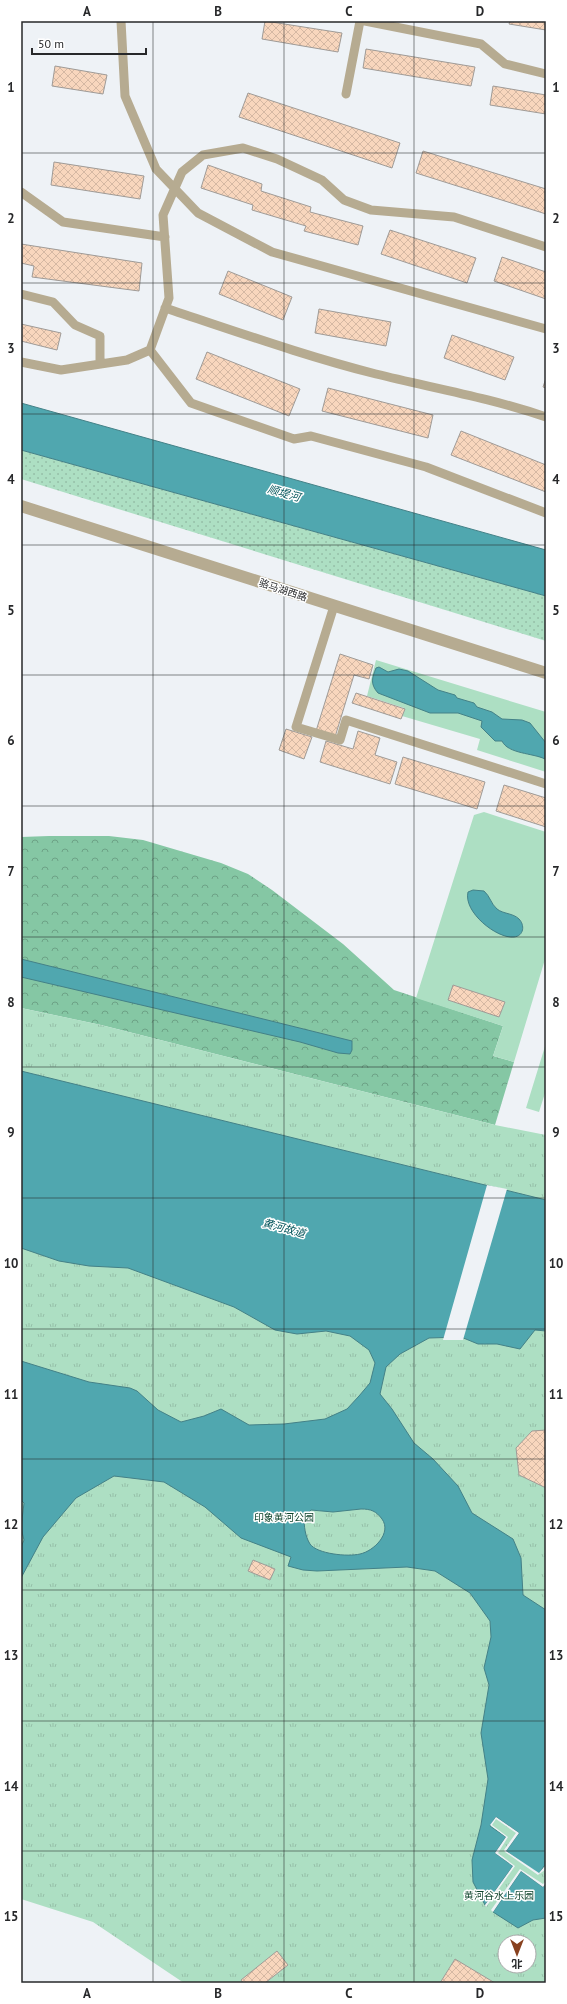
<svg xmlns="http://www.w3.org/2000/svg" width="567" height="2004" viewBox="0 0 567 2004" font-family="'PT Sans','Noto Sans SC',sans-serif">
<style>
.grass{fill:url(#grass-dots)}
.forest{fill:url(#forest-crowns)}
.park{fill:url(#park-tufts);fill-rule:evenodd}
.garden{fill:#addfc3}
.water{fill:#50a7af;stroke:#448187;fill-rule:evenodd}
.pier{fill:#eef2f6}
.building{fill:url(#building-cross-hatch);stroke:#9f9b97}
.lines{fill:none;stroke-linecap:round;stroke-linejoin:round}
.service{stroke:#b6ab91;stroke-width:9}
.tertiary{stroke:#b6ab91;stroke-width:12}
.grid{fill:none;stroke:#27282a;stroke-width:1;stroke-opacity:0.55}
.labels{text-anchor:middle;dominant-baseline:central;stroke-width:3;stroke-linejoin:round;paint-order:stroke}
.street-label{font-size:10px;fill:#27282a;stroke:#fff}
.park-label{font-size:10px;fill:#0f442d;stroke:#fff}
.water-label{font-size:11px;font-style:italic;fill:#05565c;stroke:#fff}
.neatline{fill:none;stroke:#27282a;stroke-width:1.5}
.grid-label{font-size:13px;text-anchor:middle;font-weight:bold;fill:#27282a}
</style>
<defs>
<pattern id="grass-dots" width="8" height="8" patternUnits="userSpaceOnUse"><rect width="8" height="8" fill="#addfc3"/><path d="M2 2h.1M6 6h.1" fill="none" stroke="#95bfa8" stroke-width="1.8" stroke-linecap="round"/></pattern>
<pattern id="forest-crowns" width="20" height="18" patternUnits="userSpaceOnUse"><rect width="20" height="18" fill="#85c7a4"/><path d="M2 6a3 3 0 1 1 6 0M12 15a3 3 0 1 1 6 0" fill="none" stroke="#6da286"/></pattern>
<pattern id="park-tufts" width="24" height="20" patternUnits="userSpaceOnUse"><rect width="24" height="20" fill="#addfc3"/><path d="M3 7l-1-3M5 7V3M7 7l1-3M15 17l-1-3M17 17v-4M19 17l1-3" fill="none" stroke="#95bfa8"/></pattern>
<pattern id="building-cross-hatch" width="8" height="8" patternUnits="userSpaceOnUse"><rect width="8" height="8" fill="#f8d6bd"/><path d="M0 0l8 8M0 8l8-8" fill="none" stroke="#d5b8a3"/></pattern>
</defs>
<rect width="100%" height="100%" fill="#eef2f6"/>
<path class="grass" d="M21 450 546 596V641L21 479Z"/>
<path class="forest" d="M49 836H109L143 840 221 863 248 874 272 890 343 944 394 990 503 1026 493 1056 514 1062 495 1125 101 1025 21 1008V837Z"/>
<path class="park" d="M21 1008 101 1025 495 1125 546 1135V1983H184L93 1922 21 1899ZM505 1942H529V1966H505Z"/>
<path class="garden" d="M376 660 546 712V772L477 750 480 739 402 716 404 708 367 696Z
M484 812 546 832V956L514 1062 493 1056 503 1026 416 998 474 815Z
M546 1043V1090L539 1112 526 1108Z"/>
<path class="water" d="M21 403 546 550V596L21 450Z
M379 667 388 672 399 669 408 671 438 690 455 695 457 698 474 703 477 707 492 712 502 719 522 720 530 723 546 743 545 759C533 753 508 754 502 741H495L481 727 482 721 458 713H430L378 693C370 684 372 678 376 668Z
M473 890 484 891C490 896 491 904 497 909 503 914 513 913 519 919 525 925 524 936 514 937 497 939 463 912 468 892Z
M21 959 352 1041V1050L350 1054 338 1053 300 1042 21 977Z
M21 1071 546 1200V1331L535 1330 520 1349 497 1344H478L461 1337 429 1338 400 1354 386 1367 380 1394 392 1409 414 1443 433 1459 458 1486 472 1513 513 1539 521 1558 523 1595 546 1610V1867L544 1866 539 1874 506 1851 519 1833 496 1817 490 1826 506 1837 495 1853 513 1866 485 1905 473 1882 472 1860 481 1825 488 1779 481 1733 489 1685 484 1668 491 1637 490 1621 470 1593 435 1571 407 1567 317 1571 303 1570 288 1566 291 1557 241 1538 205 1507 164 1482 114 1476 76 1498 43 1537 21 1578V1547L24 1540 21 1528 24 1503 21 1500V1361L89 1382 130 1388 137 1391 158 1410 181 1422 204 1416 221 1409 249 1425 284 1424 325 1419 347 1409 359 1396 370 1383 375 1363 369 1350 350 1336 326 1331 297 1334 275 1330 234 1307 128 1268 89 1266 59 1261 21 1248ZM361 1509C371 1509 376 1511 382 1519 392 1533 374 1551 360 1554 348 1557 317 1554 310 1544 305 1536 304 1526 304 1517L311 1510 333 1512Z
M521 1871 543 1887 546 1883V1918L533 1920 518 1928 493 1912Z"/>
<path class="pier" d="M487 1185 507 1189 463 1340H443Z
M496 1817 519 1833 506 1851 539 1873 545 1866 546 1869 538 1875 505 1852 504 1850 516 1833 496 1819 492 1825 508 1837 498 1853 515 1866 486 1907 485 1905 513 1866 495 1853 506 1837 490 1825Z
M520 1869 543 1884 546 1881V1883L543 1887 521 1871 493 1912 491 1910Z"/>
<path class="building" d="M265 21 342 33 338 52 262 39Z
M510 21H546V30L509 24Z
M366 49 475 67 471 86 363 68Z
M55 66 107 75 103 94 52 86Z
M493 86 546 95V114L490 105Z
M248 93 400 143 392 168 239 117Z
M423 151 546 189V214L416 173Z
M54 162 144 176 140 199 51 185Z
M208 165 262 184 261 191 311 207 310 212 363 226 358 245 304 231 306 226 252 210 253 205 201 188Z
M390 230 476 258 467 283 381 254Z
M21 244 142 263 139 291 32 277 34 266 21 263Z
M502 257 546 272V299L494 281Z
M228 271 292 297 283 320 219 294Z
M319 309 391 322 386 346 315 333Z
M21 324 61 333 57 350 21 341Z
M452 335 514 357 505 380 444 358Z
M207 352 300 389 289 416 196 379Z
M546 378V388L543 387Z
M328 388 433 415 428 438 322 411Z
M461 431 546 465V492L451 455Z
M340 654 373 665 369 679 354 675 335 737 316 731Z
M356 693 405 709 401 719 352 703Z
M286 729 312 737 304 759 279 750Z
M358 731 380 738 375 755 397 762 390 784 320 762 326 741 353 749Z
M403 757 485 782 477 809 395 784Z
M504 785 546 798V827L496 811Z
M453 985 505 1002 499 1017 448 1000Z
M546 1430V1487H544L519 1475 516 1448 532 1431Z
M253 1560 275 1569 270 1580 248 1571Z
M277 1951 288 1965 265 1983H243L241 1980Z
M455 1959 495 1983H440Z"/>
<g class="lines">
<path class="service" d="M121 21 125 96 156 169 198 213 272 252 546 329
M365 21 481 44 505 64 546 74
M346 94 360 21
M21 192 63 222 165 237
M546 247 454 217 371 210 344 200 322 180 277 159 243 148 203 155 182 172 163 215 169 298 150 350 191 403 294 439 311 436 426 467 546 513
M21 294 53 302 75 325 100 336V364
M165 308C235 331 305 356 376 374 433 388 491 398 546 417
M21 362 61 370 127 360 150 350
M334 606 296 727 340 740 346 720 546 784"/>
<path class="tertiary" d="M21 506 546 673"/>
</g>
<path class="grid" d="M153 21V1983M284 21V1983M414 21V1983M21 153H546M21 283H546M21 414H546M21 545H546M21 675H546M21 806H546M21 937H546M21 1067H546M21 1198H546M21 1329H546M21 1459H546M21 1590H546M21 1721H546M21 1851H546"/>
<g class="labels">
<g class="street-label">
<text transform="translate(283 590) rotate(18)">骆马湖西路</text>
</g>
<g class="park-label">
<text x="284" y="1517">印象黄河公园</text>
<text x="499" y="1895">黄河谷水上乐园</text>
</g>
<g class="water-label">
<text transform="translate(284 493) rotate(16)">顺堤河</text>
<text transform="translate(284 1228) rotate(15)">黄河故道</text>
</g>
</g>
<rect width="567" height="2004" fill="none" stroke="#ffffff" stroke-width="44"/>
<g transform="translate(517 1954) rotate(180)"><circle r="19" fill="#ffffff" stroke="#a9a9aa"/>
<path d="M0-3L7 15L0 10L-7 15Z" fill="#88411f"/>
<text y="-6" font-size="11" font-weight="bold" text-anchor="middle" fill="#27282a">北</text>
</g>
<path d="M32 48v6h114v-6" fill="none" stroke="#27282a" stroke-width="2"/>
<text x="38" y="48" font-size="12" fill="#27282a" stroke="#ffffff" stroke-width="3" paint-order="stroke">50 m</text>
<rect x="22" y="22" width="523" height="1960" class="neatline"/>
<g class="grid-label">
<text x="87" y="16">A</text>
<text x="218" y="16">B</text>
<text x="349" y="16">C</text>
<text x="480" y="16">D</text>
<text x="11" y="92">1</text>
<text x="556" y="92">1</text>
<text x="11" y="223">2</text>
<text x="556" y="223">2</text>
<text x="11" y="353">3</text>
<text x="556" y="353">3</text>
<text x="11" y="484">4</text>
<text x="556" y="484">4</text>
<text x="11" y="615">5</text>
<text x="556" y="615">5</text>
<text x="11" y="745">6</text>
<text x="556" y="745">6</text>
<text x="11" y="876">7</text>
<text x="556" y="876">7</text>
<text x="11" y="1007">8</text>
<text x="556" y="1007">8</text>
<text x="11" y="1137">9</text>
<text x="556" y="1137">9</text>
<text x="11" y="1268">10</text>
<text x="556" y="1268">10</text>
<text x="11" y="1399">11</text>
<text x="556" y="1399">11</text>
<text x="11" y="1529">12</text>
<text x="556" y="1529">12</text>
<text x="11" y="1660">13</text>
<text x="556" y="1660">13</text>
<text x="11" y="1791">14</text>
<text x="556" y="1791">14</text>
<text x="11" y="1921">15</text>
<text x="556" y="1921">15</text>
<text x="87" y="1998">A</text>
<text x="218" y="1998">B</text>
<text x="349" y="1998">C</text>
<text x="480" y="1998">D</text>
</g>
</svg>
